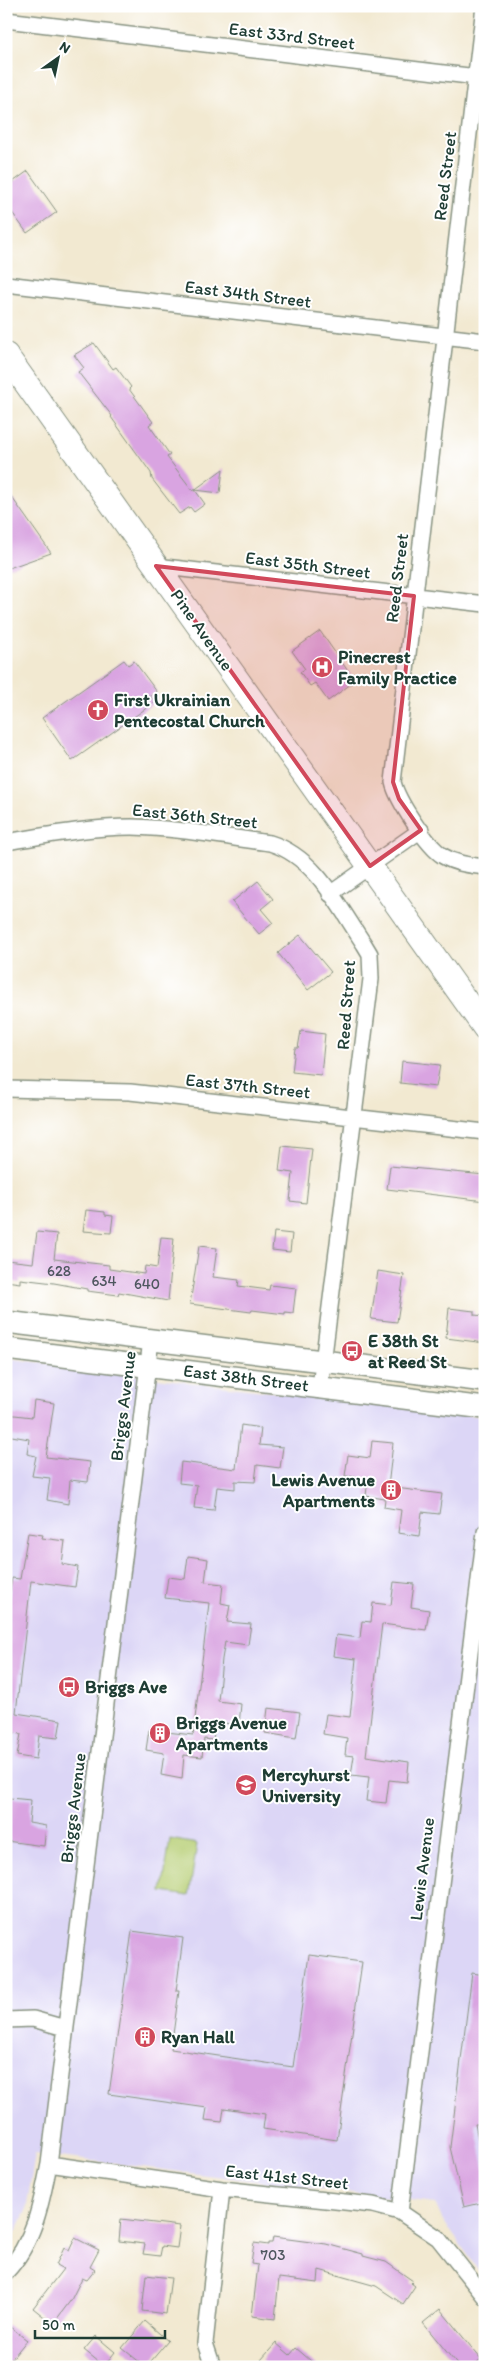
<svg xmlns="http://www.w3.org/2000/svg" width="491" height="2373" viewBox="0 0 491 2373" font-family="Itim,sans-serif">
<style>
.built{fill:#dcd6f6}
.green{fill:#b6ce73;stroke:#6a8654}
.building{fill:#d9a4e1}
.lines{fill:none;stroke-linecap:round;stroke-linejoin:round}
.minor-casing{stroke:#889382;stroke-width:18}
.secondary-casing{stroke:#889382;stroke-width:24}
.primary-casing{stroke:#889382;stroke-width:26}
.minor{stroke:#fff;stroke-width:15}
.secondary{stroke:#fff;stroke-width:21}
.primary{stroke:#fff;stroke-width:24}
.marked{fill:#d1495b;fill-opacity:0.2;stroke:#d1495b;stroke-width:4;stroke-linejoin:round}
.labels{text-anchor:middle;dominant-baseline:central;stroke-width:4;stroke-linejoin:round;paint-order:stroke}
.number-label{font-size:15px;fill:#4e575f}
.street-label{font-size:18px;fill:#1f3d34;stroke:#fff}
.poi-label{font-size:18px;font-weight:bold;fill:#1f3d34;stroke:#fff;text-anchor:start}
</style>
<rect width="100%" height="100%" fill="#fff"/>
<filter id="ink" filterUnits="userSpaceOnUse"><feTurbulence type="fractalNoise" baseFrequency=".02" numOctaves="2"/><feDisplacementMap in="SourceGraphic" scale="10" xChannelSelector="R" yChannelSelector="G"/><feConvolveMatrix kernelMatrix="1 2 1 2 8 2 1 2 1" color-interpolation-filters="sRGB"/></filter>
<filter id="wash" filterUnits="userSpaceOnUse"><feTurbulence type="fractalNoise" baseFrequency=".0096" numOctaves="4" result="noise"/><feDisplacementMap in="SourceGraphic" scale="20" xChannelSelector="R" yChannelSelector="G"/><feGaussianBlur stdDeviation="1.12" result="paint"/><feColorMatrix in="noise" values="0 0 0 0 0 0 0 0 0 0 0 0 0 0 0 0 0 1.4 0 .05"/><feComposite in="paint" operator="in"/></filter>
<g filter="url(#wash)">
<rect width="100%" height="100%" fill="#f2e9d1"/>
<path class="built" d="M6 1358 195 1383 485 1417V2279L442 2219 435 2203 35 2154 26 2211 6 2254Z"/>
<path class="green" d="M170 1839 197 1844 189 1896 162 1892Z"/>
<g id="blocks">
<path class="building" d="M28 171 57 212 27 233 6 204V187Z
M94 343 113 369 116 367 131 387 129 389 153 422 149 425 170 455 167 457 193 491 223 469 220 493 195 490 205 504 194 512 190 507 179 514 152 479 151 473 111 417 112 416 78 372 84 368 74 355Z
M6 489 51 553 6 569Z
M320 631 355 681 328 701 315 683 310 686 300 672 305 669 292 651Z
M124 660 128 665 134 661 157 692 150 696 155 702 72 761 42 718Z
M258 881 273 899 261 909 273 923 259 934 232 902Z
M300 935 331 972 308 990 278 953Z
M301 1031 325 1034 321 1075 292 1072 295 1048H298Z
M402 1061 440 1065 436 1087 400 1083Z
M282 1146 312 1149 306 1203 290 1201 293 1173 279 1171Z
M390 1166 485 1175V1201L387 1189Z
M86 1210 105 1212V1215L113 1216 111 1233 83 1231Z
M37 1232 57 1234 54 1259 109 1265V1269L144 1274 145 1266 157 1268 161 1237 174 1238 168 1301 119 1292 118 1295 87 1291V1289L54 1283 20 1279V1283L6 1281V1260L33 1263Z
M274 1232 292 1234 290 1252 272 1250Z
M199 1246 217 1248 213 1277 239 1280 238 1286 269 1290 270 1285 296 1288 293 1313 285 1312V1314L252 1310 251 1312 190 1304Z
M378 1271 404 1275 397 1322 371 1319Z
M449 1308 474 1311V1315L485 1316V1343L446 1338Z
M34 1400 54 1403 46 1457 90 1462 88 1482 70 1480 68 1504 47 1500 50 1478 32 1476 36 1456 27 1454 29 1439 6 1435V1414L32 1417Z
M241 1425 261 1428 259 1445 283 1447 280 1468 257 1465 255 1482 235 1481V1489L217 1487 214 1510 194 1508 197 1485 179 1483 181 1462 236 1469Z
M372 1441 393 1443 388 1487 442 1494 439 1514 422 1512 419 1536 398 1533 401 1510 384 1507 385 1499 366 1496 368 1478 345 1476 348 1455 370 1458Z
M28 1533 43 1535 42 1538 65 1541 62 1564 78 1567 75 1587 31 1581 16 1713 61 1720 58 1738 39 1736 36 1759 17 1756 21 1734 6 1732V1596H9L12 1578 20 1579Z
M188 1556 208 1559 205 1582 223 1584 221 1603 230 1605 227 1622 251 1624 248 1645 225 1642 222 1659 218 1701 241 1704 239 1725 216 1722 213 1740 204 1739 202 1757 184 1755 182 1779 161 1775 164 1753 146 1750 149 1730 193 1735 209 1603 165 1598 168 1577 185 1579Z
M394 1582 414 1584 411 1607 429 1610 426 1630 382 1624 366 1756 409 1762 407 1782 389 1780 386 1803 366 1801 369 1777 351 1775 354 1756 345 1755 347 1738 323 1734 326 1714 350 1717 356 1659 333 1656 336 1635 360 1638 362 1621 371 1622 373 1603 391 1605Z
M268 1708 300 1712 296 1738 265 1733Z
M10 1798 31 1800 29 1823 46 1826 44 1846 6 1841V1821Z
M132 1931 183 1938 176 1991H179L171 2049 293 2067 309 1955 362 1962 337 2140 263 2129 265 2114 224 2108 222 2122 205 2120 207 2108 109 2094Z
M472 1973 485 1975V2092L481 2124H475L485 2173V2202L464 2207 450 2147Z
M121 2219 180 2226 177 2248 162 2246 160 2256 143 2254 145 2244 119 2241Z
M273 2237 326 2244 363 2254V2256L386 2262 413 2281 411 2283 415 2286 403 2304 376 2286 319 2270 318 2283 279 2278 275 2319 252 2316 258 2265 251 2264 254 2243 268 2245V2243H272Z
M75 2238 99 2250 90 2267 95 2270 87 2280 82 2278 71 2300 53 2324 33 2308 63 2269 56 2265 64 2248 69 2251Z
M146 2275 171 2278 166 2314 142 2311Z
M440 2309 481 2359 471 2367H459L423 2323Z
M145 2321 168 2341 146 2367 122 2348Z
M6 2324 27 2340 6 2366Z
M96 2336 115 2352 104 2366 84 2350Z
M276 2343 290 2355 296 2348 318 2367H269L261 2360Z"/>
</g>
</g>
<g filter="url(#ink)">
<use href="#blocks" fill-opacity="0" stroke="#889382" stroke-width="1"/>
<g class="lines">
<g class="minor-casing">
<path id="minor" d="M484 6 393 782C397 800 427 846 443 856 456 864 470 865 485 867
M6 20 485 78
M6 284 485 341
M156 566 485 604
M6 842C48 835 90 827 132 827 178 828 225 837 270 843 316 857 339 907 364 944L370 954 371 979 320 1387
M330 894 421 830
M6 1089 130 1092 485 1132
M6 2020 33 2019 65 2028
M49 2164 222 2189 373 2205 400 2212 438 2238 485 2297
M400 2212 485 1532
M6 2272C34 2243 42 2201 49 2164L151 1340
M213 2367 205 2343 222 2189"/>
</g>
<g class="secondary-casing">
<path id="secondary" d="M6 1322 485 1381
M6 1349 485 1408"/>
</g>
<g class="primary-casing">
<path id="primary" d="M6 355 485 1028"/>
</g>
<use href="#minor" class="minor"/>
<use href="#secondary" class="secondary"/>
<use href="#primary" class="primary"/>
</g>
</g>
<path class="marked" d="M156 566 414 596 393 782 399 799 421 830 370 866Z"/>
<defs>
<g id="hospital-disc" transform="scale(1.125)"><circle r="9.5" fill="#d1495b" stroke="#fff"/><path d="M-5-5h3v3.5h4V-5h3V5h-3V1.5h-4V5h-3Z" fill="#fff"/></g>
<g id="church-disc" transform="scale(1.125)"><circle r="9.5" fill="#d1495b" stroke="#fff"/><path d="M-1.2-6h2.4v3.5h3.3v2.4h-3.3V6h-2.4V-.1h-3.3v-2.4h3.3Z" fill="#fff"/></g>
<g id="bus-disc" transform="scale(1.125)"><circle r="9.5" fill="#d1495b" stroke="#fff"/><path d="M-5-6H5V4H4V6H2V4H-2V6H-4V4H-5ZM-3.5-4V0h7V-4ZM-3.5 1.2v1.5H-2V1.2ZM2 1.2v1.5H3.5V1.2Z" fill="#fff"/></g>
<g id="building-disc" transform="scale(1.125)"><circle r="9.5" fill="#d1495b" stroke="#fff"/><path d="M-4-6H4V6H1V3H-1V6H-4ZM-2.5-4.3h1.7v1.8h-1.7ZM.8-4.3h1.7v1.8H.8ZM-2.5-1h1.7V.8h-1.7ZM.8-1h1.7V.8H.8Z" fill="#fff"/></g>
<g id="university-disc" transform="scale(1.125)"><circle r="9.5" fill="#d1495b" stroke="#fff"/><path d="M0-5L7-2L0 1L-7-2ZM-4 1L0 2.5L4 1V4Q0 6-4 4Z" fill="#fff"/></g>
</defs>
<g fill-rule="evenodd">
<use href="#hospital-disc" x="322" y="667"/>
<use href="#church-disc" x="98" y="710"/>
<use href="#bus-disc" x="352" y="1351"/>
<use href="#building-disc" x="391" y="1490"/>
<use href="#bus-disc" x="69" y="1687"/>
<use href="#building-disc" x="160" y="1733"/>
<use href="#university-disc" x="246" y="1785"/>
<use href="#building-disc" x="145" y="2037"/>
</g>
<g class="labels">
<g class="number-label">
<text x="59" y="1271">628</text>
<text x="104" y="1281">634</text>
<text x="147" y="1284">640</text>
<text x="273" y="2255">703</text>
</g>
<g class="street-label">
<text transform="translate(292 36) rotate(7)">East 33rd Street</text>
<text transform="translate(445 176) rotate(-83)">Reed Street</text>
<text transform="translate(248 294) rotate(7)">East 34th Street</text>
<text transform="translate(308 565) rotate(7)">East 35th Street</text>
<text transform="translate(397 578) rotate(-83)">Reed Street</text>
<text transform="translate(202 630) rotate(55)">Pine Avenue</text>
<text transform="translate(195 816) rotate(6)">East 36th Street</text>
<text transform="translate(346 1005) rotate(-86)">Reed Street</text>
<text transform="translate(248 1086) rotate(6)">East 37th Street</text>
<text transform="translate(246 1378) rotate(7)">East 38th Street</text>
<text transform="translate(123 1406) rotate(-83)">Briggs Avenue</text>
<text transform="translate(73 1808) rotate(-83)">Briggs Avenue</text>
<text transform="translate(422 1869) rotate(-83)">Lewis Avenue</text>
<text transform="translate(287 2177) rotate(6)">East 41st Street</text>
</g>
<g class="poi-label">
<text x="338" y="657">Pinecrest<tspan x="338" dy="21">Family Practice</tspan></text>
<text x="114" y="700">First Ukrainian<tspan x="114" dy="21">Pentecostal Church</tspan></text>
<text x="368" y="1341">E 38th St<tspan x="368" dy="21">at Reed St</tspan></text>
<text x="375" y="1480" text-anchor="end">Lewis Avenue<tspan x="375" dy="21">Apartments</tspan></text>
<text x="85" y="1687">Briggs Ave</text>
<text x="176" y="1723">Briggs Avenue<tspan x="176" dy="21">Apartments</tspan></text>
<text x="262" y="1775">Mercyhurst<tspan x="262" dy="21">University</tspan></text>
<text x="161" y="2037">Ryan Hall</text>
</g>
</g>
<rect width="491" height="2373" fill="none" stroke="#fff" stroke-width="25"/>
<g transform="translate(58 58) rotate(33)" stroke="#ffffff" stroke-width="4" paint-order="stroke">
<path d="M0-4L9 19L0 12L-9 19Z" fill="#1f3d34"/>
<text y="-8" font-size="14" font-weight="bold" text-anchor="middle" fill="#1f3d34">N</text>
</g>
<path d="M35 2330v8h130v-8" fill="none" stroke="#1f3d34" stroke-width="2.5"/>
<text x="42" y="2330" font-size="15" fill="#1f3d34" stroke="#ffffff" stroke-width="4" paint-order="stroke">50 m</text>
</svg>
